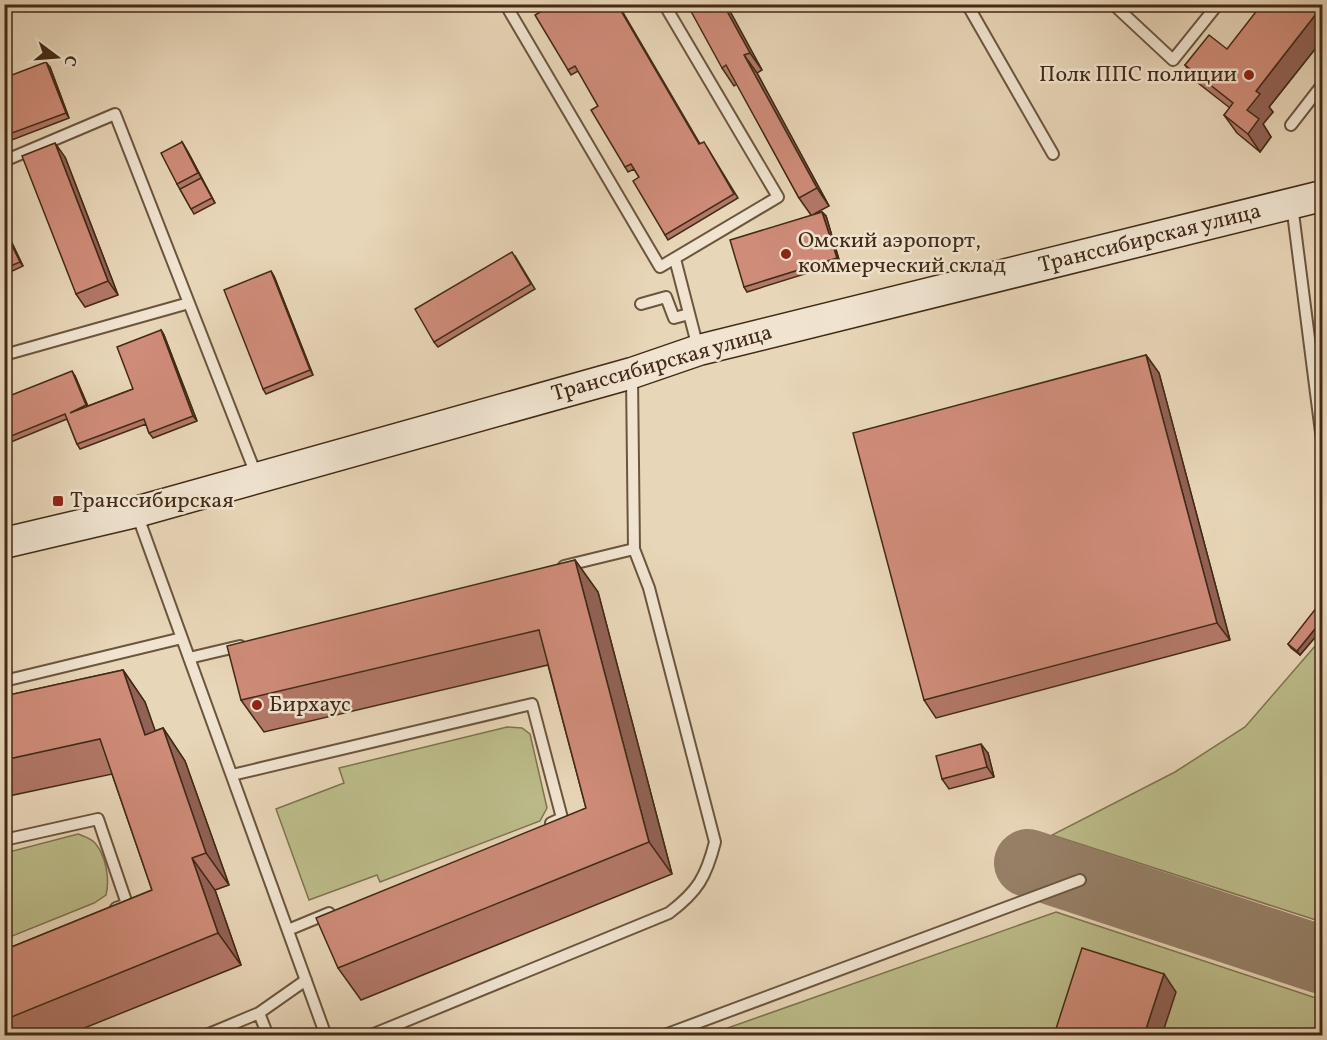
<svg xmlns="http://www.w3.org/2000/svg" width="1327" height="1040" viewBox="0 0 1327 1040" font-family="Vollkorn,serif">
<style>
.green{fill:#bcbc8a;stroke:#807350;stroke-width:1.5}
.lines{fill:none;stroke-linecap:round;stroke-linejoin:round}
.taxiway{stroke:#968067;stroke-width:68}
.service-casing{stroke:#6c553e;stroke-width:14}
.secondary-casing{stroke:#432a16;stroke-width:33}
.service{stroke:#f0e4d1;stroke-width:10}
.secondary{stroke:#f0e4d1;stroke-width:30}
.wall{fill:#b27868;stroke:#432a16;stroke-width:1.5}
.shaded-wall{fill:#916255;stroke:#432a16;stroke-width:1.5}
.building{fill:#cf8c79;stroke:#432a16;stroke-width:1.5}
.poi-dot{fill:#8f2418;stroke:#f0e4d1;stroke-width:2}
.labels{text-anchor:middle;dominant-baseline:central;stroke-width:5;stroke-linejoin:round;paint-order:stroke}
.poi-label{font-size:22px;fill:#432a16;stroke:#f0e4d1;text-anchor:start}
.street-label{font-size:22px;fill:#432a16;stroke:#f0e4d1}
</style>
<rect width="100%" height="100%" fill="#e8d6b8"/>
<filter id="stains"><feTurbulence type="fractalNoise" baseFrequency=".00333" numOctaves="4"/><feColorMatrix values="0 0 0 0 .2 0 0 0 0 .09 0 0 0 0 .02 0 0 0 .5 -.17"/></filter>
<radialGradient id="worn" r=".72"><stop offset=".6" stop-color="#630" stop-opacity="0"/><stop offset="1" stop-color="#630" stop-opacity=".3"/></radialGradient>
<path class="green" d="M1322 638V922L1052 835 1175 772 1245 727Z
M507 727 522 728 530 734 547 808 540 821 380 882 377 875 309 900 276 809 344 783 339 768Z
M78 834C83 836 91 838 95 843 106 856 110 879 106 895L94 903 5 939V853Z
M1056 912 1322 1000V1035L705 1036Z"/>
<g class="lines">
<path class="taxiway" d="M1028 863 1322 960"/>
<g class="service-casing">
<path id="service" d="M511 4 507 7 660 267 778 197 664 4
M967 4 1053 154
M1114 5 1173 60 1218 4
M1291 125 1322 85
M4 161 115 114 257 477
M1292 205 1322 440
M675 259 698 348
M641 304 666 297 674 318 689 314
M4 355 189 303
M137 514 326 1036
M564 566 634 549
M189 658 240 646
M4 681 182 638
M232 775 532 704 562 818 551 823
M4 840 98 819 127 904 116 908
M288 930 329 913
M259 1013 268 1036
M204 1036 259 1013 306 980
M369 1036 669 913C698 891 706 877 715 842L649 588 634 549 632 377
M662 1036 1080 880"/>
</g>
<g class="secondary-casing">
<path id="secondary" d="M4 543 136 512 632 373 699 350 1322 196"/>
</g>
<use href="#service" class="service"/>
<use href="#secondary" class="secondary"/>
</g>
<path class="wall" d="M618 4 700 144 707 147 738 198 668 240 665 235 639 177 634 169 628 172 625 167 598 106 578 71 571 75 568 70Z
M726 4 762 70 757 73 829 206 814 214 822 212 826 216 840 263 747 292 744 287 811 215 799 198 737 84 734 86 722 68Z
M1323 4V39L1269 107 1273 112 1263 124 1271 137 1260 152 1237 133 1224 115 1230 108 1198 83 1185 65 1227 49Z
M50 67 69 118 4 143V78Z
M182 142 188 152 215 203 194 214 177 184Z
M65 157 118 295 85 307 76 294Z
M4 228 23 266 4 275Z
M515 256 535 289 438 347 434 342Z
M274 276 313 375 266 394 263 389Z
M4 291 11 303 4 306Z
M161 330 164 335 197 421 153 438 149 433 146 424 80 449 77 444 67 419 6 444 4 441V398L75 376 88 406 133 389Z
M1146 355 1159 373 1230 640 936 718 924 700Z
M575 560 598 592 672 874 361 1000 338 968 586 808 548 665 264 732 241 700Z
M1323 611V628L1300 655 1291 648 1288 644Z
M123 670 145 702 155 731 163 728 185 761 229 885 215 890 241 965 67 1035H4V950L152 890 112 774 4 797V696Z
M988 753 994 777 949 789 942 779Z"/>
<path class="shaded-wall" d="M723 4H726L762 70 750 53Z
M1323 5V39L1269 107 1273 112 1263 124 1271 137 1260 152 1248 134 1247 110 1256 91Z
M744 55 757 73 829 206 817 188Z
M46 62 50 67 69 118 66 113Z
M182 142 188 152 215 203 212 198Z
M55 143 65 157 118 295 108 281Z
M822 212 826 216 840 263 837 258Z
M4 228 6 230 23 266 20 262Z
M271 271 274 276 313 375 310 370Z
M161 330 164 335 197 421 193 416Z
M1146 355 1159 373 1230 640 1217 623Z
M72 371 75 376 89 410 86 405Z
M575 560 598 592 672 874 649 842Z
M1323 619V628L1300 655 1297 651Z
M123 670 145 702 168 767 145 735Z
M163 728 185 761 229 885 206 853Z
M981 744 988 753 994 777 987 767Z
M192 858 215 890 241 965 218 933Z
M1164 974 1176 992 1162 1035H1144Z"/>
<path class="building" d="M554 4H617L699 144 704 142 734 194 665 235 633 181 639 177 631 164 625 167 591 110 598 106 575 66 568 70 535 15Z
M687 4H723L750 53 744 55 817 188 799 198 726 65 722 68Z
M1262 4 1323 5 1256 91 1260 94 1247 110 1259 119 1248 134 1224 115 1233 103 1185 65 1209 35 1227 49Z
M46 62 66 113 4 136V78Z
M182 142 198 173 177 184 161 153Z
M55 143 108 281 76 294 22 156Z
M201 178 212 198 191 209 180 189Z
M822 212 837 258 744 287 730 240Z
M4 229 20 262 4 269Z
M512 252 531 284 434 342 415 309Z
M271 271 310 370 263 389 224 290Z
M161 330 193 416 149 433 144 419 77 444 65 414 4 439V398L72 371 86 405 70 413 133 389 117 347Z
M1146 355 1217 623 924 700 853 433Z
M575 560 649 842 338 968 316 918 586 808 539 630 241 700 227 646Z
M1317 607 1323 611V619L1297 651 1288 644Z
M123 670 145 735 163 728 206 853 192 858 218 933 4 1020V950L152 890 100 739 4 760V696Z
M981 744 987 767 942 779 936 756Z
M1082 948 1164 974 1144 1035H1054Z"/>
<g class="poi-dot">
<circle cx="1249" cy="75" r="6"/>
<circle cx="786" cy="254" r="6"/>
<rect x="52" y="495" width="12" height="12" rx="3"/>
<circle cx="257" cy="705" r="6"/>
</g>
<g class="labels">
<g class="poi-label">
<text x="1237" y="75" text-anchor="end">Полк ППС полиции</text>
<text x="798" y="241">Омский аэропорт,<tspan x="798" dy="25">коммерческий склад</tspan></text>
<text x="70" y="501">Транссибирская</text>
<text x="269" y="705">Бирхаус</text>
</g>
<g class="street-label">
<text transform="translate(1150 239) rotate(-14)">Транссибирская улица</text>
<text transform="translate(662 364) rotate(-16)">Транссибирская улица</text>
</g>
</g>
<rect width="1327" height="1040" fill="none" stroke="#e8d6b8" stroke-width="24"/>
<rect x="6" y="6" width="1315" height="1028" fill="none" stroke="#432a16" stroke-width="3"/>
<rect x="12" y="12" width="1303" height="1016" fill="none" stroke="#432a16" stroke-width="1.5"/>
<g transform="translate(57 57) rotate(106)" stroke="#f0e4d1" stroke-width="4.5" paint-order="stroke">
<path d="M0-4.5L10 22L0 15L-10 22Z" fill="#432a16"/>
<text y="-9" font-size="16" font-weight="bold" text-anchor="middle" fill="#432a16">С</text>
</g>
<rect width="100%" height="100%" filter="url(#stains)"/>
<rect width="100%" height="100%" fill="url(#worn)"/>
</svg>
